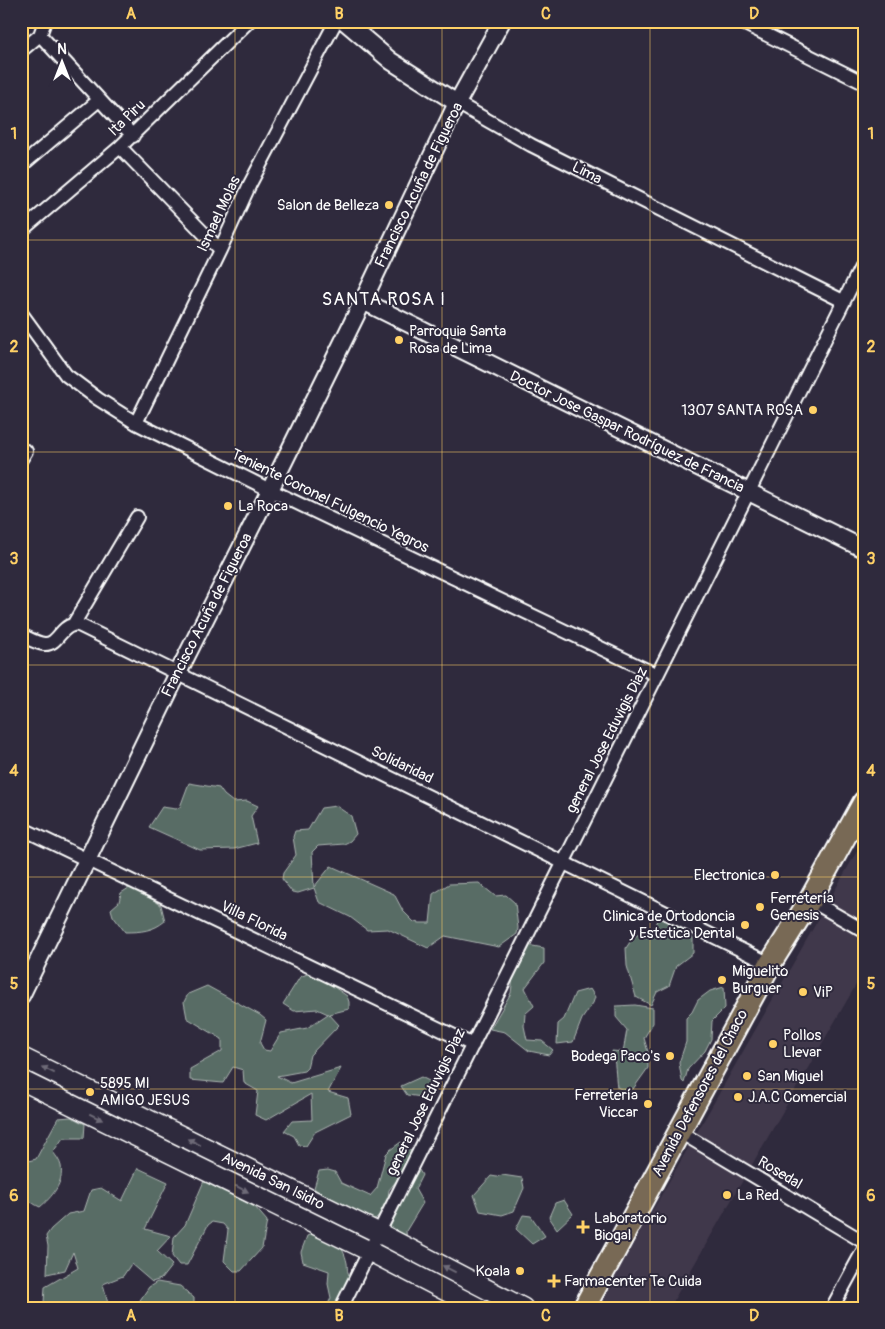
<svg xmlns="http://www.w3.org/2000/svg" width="885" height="1329" viewBox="0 0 885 1329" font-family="Pangolin,sans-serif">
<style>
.built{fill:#41384b}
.green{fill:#596c65;stroke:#acb6b2}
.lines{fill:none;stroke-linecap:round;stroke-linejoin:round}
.minor-casing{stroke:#fff;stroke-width:16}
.tertiary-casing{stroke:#fff;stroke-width:20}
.secondary-casing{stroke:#fff;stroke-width:22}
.primary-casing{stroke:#fff;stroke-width:25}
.minor{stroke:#2f2a3d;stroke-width:12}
.tertiary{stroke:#2f2a3d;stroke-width:16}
.secondary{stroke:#2f2a3d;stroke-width:19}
.primary{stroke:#786954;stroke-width:21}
.oneway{fill:#6d6a77}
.grid{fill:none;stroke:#ffd166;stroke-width:1;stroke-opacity:0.55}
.poi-dot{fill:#ffd166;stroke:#2f2a3d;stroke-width:2}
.labels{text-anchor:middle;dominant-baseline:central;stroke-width:4;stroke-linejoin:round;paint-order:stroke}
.street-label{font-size:15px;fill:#fff;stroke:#2f2a3d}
.poi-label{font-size:15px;fill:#fff;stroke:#2f2a3d;text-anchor:start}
.quarter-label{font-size:18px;letter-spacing:1px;fill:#fff;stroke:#2f2a3d}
.neatline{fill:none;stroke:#ffd166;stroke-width:2}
.grid-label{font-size:16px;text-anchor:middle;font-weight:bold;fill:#ffd166}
</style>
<rect width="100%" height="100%" fill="#2f2a3d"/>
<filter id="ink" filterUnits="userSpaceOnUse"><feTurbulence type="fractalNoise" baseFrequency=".02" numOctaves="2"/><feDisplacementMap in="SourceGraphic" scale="10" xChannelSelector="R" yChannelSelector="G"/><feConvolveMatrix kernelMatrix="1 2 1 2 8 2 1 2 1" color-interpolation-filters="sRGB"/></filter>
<g filter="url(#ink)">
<path class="built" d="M864 839V971L676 1296 670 1308H597Z"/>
<path class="green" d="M189 783 219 788 224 795 233 802 247 801 258 806 251 816 257 843 234 849 200 850 149 827 162 807 176 809 180 807Z
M336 806 351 816 356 834 350 841 344 844 318 846 312 852 314 887 331 866 394 894 403 911 414 922 420 923H430L433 894 449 884 479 883 495 896 506 895 515 903 518 928 517 934 499 947 445 936 428 948 388 929 367 930 350 917 319 902 314 888 298 893 292 892 282 879 283 873 296 855 293 837 295 831 308 830 321 808Z
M132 886 161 905 165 921C153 931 141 932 125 932L113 916 111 909 119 902 121 893Z
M661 912 685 921 693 938V953L676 966 669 986 657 992 651 1005 636 997 627 966 626 948 634 936 652 931Z
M527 945 544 948V963L525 988 534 1006 525 1014 524 1026 527 1040 542 1041 553 1050 549 1055 529 1051 505 1032 490 1029 511 993 514 969Z
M312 972 347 996 349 1002V1009L329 1014 339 1025 310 1055 307 1068 304 1071 277 1076 291 1083 341 1068 328 1092 348 1098 351 1114 315 1132 306 1146 299 1145 294 1136 284 1131 292 1121 312 1120 311 1094 266 1120 255 1115 258 1091 244 1083 243 1070 233 1067 223 1083 190 1080V1069L222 1051V1039L187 1018 184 1002 188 994 207 986 260 1015 266 1020 260 1043 264 1050 270 1051 281 1033 307 1028 328 1014 317 1009 294 1011 283 1004 300 977Z
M724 987 725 1008 712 1021 711 1039 705 1051 688 1069 684 1083 682 1081 679 1063 686 1042V1018L692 1012 698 1000 710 991Z
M590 989 595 997 593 1003 582 1019 573 1042 557 1044 558 1024 564 1019 575 993Z
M635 1005 653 1008V1023L644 1038 648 1052V1068L633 1089 623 1090 617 1087C615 1074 616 1063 612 1051L623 1052 627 1030 616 1017V1006Z
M23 1066 350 1229 348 1231 22 1071V1069Z
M421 1077 435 1084V1094L430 1098 407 1095 401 1086Z
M71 1117 85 1124 84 1138H63L53 1152C56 1156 60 1161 61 1166 64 1183 52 1197 40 1207 19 1198 21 1182 21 1163L36 1159 58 1118Z
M401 1142 412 1152 405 1170 389 1190 387 1205 384 1211 375 1219 342 1213 314 1188 319 1171 328 1170 335 1172 341 1183 370 1196 377 1188 386 1154 390 1150Z
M138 1168 168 1182 145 1229 171 1236 157 1251 172 1265 161 1279 152 1282 131 1264 123 1276 103 1284 109 1306 111 1308H51L44 1303 45 1287 78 1268 73 1252 65 1270 47 1274 48 1246 46 1236 51 1229 68 1214 84 1211 91 1190 101 1188 122 1201Z
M419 1170 422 1175 415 1189 423 1203 406 1231 407 1245 391 1238 387 1223Z
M502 1175 522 1178 524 1188 514 1211 502 1215 480 1211 474 1195 491 1176 497 1177Z
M204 1181 255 1207 267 1221 262 1248 241 1271H234L224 1261 228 1230 223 1224 212 1222 208 1225 187 1265H179L172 1256 174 1237 185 1225Z
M564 1200 573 1214 557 1229 549 1217 555 1203Z
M523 1215 531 1216 545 1236 532 1244 516 1229Z
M319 1231C334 1240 343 1244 347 1263 348 1271 346 1270 351 1278L338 1308H326L331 1298 328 1284 329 1271 303 1262 301 1252 307 1236Z
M395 1251 510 1308H495L394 1256 393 1253Z
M157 1282 180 1286 194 1298V1308H137L136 1306 149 1287Z"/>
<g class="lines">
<g class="minor-casing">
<path id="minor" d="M739 21 864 83
M40 35 133 136
M21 51 40 35 45 21
M457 103 531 145 843 301
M120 147 220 250
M21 166 99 100
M21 231 120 147 249 21
M21 313 66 375 98 399 136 423 270 490 657 675
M136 423 220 250 250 184 336 21
M21 459 26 451
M73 625 137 517
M21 635C28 638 36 643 44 644 58 645 60 627 73 625 75 624 78 625 81 626L770 964
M21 828 473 1045
M810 900 864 931
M680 1132 864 1242
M341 1308 864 261
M832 1308 864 1249"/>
</g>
<g class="tertiary-casing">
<path id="tertiary" d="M344 21 391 61 457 103
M363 301 864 549
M21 996 178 673 270 490 363 301 457 103 502 21"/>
</g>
<g class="secondary-casing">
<path id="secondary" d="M21 1057 379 1233 523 1308
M21 1080 369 1251 479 1308"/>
</g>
<g class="primary-casing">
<path id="primary" d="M584 1308 770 964 810 900 864 802"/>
</g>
<use href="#minor" class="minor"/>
<use href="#tertiary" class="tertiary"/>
<use href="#secondary" class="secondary"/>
<use href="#primary" class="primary"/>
</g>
<defs><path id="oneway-solid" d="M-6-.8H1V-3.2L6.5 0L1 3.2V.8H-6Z" transform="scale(1.25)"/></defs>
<g class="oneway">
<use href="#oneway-solid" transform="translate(48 1070) rotate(-154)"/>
<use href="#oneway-solid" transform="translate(96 1117) rotate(26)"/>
<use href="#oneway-solid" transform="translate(194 1142) rotate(-154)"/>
<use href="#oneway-solid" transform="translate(242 1189) rotate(26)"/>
<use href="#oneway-solid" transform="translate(449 1269) rotate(-153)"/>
</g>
</g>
<path class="grid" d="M235 21V1308M442 21V1308M650 21V1308M21 240H864M21 452H864M21 665H864M21 877H864M21 1089H864"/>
<g class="poi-dot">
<circle cx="389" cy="205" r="5"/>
<circle cx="399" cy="340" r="5"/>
<circle cx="813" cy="410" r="5"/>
<circle cx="228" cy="506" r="5"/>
<circle cx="775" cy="875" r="5"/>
<circle cx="760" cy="907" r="5"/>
<circle cx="745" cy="925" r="5"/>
<circle cx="722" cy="980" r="5"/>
<circle cx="803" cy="992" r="5"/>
<circle cx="773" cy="1044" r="5"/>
<circle cx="670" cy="1056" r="5"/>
<circle cx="747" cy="1076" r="5"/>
<circle cx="90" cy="1092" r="5"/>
<circle cx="738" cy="1097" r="5"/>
<circle cx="648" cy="1104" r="5"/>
<circle cx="727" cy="1195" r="5"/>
<path d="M580.5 1219.5h5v5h5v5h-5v5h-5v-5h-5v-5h5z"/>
<circle cx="520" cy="1271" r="5"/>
<path d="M551.5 1273.5h5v5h5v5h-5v5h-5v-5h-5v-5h5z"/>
</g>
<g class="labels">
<g class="street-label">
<text transform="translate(127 118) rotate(-44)">Ita Piru</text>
<text transform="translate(587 173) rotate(27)">Lima</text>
<text transform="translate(419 185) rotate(-64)">Francisco Acuña de Figueroa</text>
<text transform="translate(219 214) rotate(-65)">Ismael Molas</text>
<text transform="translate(627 432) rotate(26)">Doctor Jose Gaspar Rodríguez de Francia</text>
<text transform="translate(330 501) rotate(26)">Teniente Coronel Fulgencio Yegros</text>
<text transform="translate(207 615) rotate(-63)">Francisco Acuña de Figueroa</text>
<text transform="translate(607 740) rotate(-63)">general Jose Eduvigis Diaz</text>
<text transform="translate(402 765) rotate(26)">Solidaridad</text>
<text transform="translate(254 921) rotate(26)">Villa Florida</text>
<text transform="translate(700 1093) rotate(-62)">Avenida Defensores del Chaco</text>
<text transform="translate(426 1102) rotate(-64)">general Jose Eduvigis Diaz</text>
<text transform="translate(780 1173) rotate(31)">Rosedal</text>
<text transform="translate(273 1181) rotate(26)">Avenida San Isidro</text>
</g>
<g class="poi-label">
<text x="379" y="205" text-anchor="end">Salon de Belleza</text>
<text x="409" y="331">Parroquia Santa<tspan x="409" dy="17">Rosa de Lima</tspan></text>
<text x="803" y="410" text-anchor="end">1307 SANTA ROSA</text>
<text x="238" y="506">La Roca</text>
<text x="765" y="875" text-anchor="end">Electronica</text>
<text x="770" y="898">Ferretería<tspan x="770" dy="17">Genesis</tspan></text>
<text x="735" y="916" text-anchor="end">Clinica de Ortodoncia<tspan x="735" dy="17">y Estetica Dental</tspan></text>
<text x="732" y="971">Miguelito<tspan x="732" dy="17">Burguer</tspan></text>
<text x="813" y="992">ViP</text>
<text x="783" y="1035">Pollos<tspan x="783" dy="17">Llevar</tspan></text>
<text x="660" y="1056" text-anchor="end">Bodega Paco's</text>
<text x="757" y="1076">San Miguel</text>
<text x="100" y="1083">5895 MI<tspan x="100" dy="17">AMIGO JESUS</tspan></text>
<text x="638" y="1095" text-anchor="end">Ferretería<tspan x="638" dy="17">Viccar</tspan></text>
<text x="748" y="1097">J.A.C Comercial</text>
<text x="737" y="1195">La Red</text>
<text x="594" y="1218">Laboratorio<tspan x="594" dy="17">Biogal</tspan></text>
<text x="510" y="1271" text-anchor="end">Koala</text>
<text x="564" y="1281">Farmacenter Te Cuida</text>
</g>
<g class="quarter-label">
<text x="384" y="299">SANTA ROSA I</text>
</g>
</g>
<rect width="885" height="1329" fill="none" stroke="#2f2a3d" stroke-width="55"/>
<g transform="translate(62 62)" stroke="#2f2a3d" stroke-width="4" paint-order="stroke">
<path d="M0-4L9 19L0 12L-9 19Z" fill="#ffffff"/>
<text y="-8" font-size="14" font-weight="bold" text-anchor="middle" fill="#ffffff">N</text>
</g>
<rect x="28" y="28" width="830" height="1274" class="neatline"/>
<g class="grid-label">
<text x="131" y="19">A</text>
<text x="339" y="19">B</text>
<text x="546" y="19">C</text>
<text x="754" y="19">D</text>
<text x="14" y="139">1</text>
<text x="871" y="139">1</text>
<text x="14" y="352">2</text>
<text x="871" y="352">2</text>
<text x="14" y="564">3</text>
<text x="871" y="564">3</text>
<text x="14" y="776">4</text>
<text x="871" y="776">4</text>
<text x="14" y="989">5</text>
<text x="871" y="989">5</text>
<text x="14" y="1201">6</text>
<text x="871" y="1201">6</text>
<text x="131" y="1321">A</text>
<text x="339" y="1321">B</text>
<text x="546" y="1321">C</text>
<text x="754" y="1321">D</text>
</g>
</svg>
